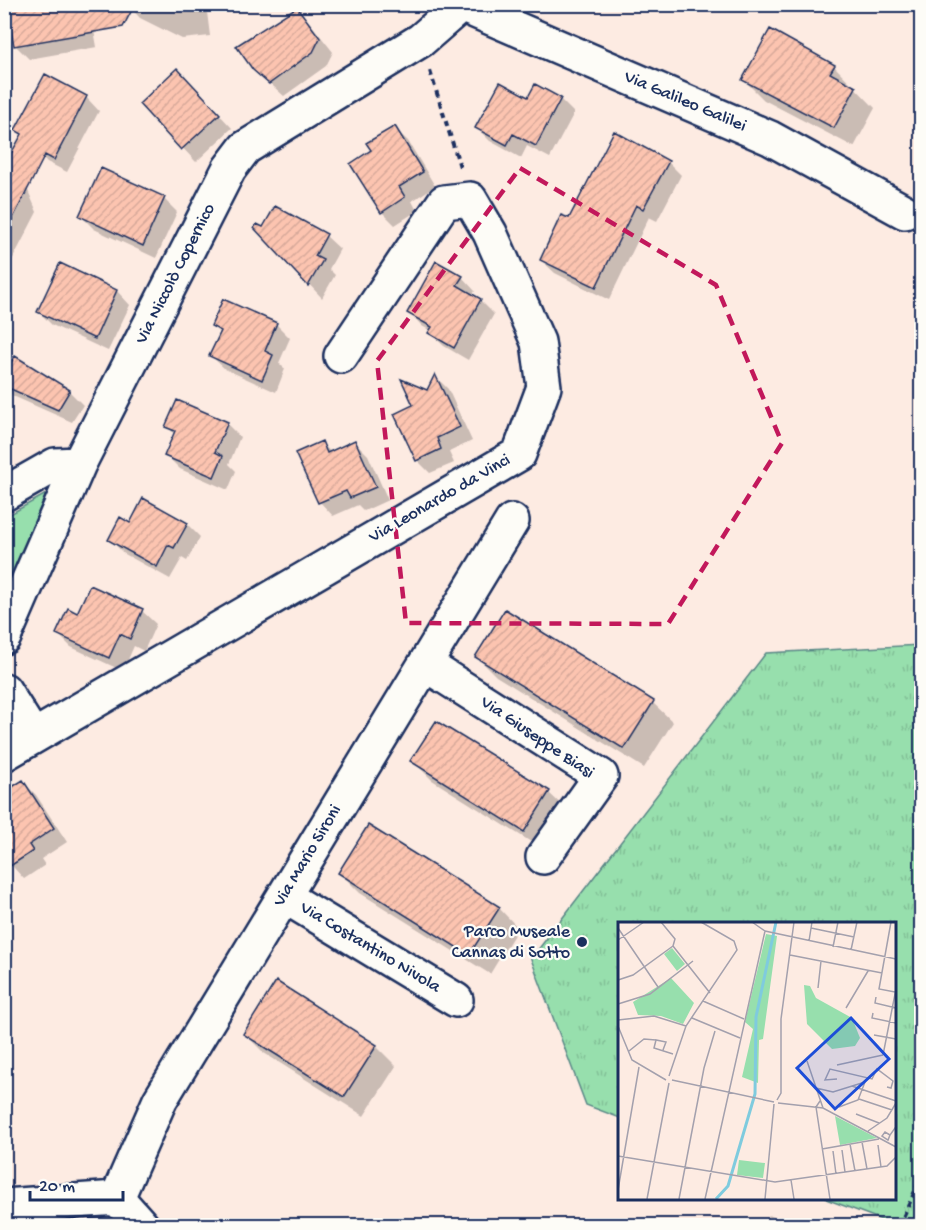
<svg xmlns="http://www.w3.org/2000/svg" width="926" height="1230" viewBox="0 0 926 1230" font-family="'Gochi Hand',sans-serif">
<style>
.grass{fill:#97dfad;stroke:#598786;stroke-width:1.5}
.park{fill:url(#park-tufts);stroke:#598786;stroke-width:1.5}
.shadow{fill:#0003}
.building{fill:url(#building-hatch);stroke:#1b2f5e;stroke-width:1.5}
.lines{fill:none;stroke-linecap:round;stroke-linejoin:round}
.minor-casing{stroke:#1b2f5e;stroke-width:38}
.path{stroke:#1b2f5e;stroke-width:4;stroke-dasharray:6 4.5;stroke-linecap:butt}
.minor{stroke:#fdfcf7;stroke-width:33}
.marked{fill:none;stroke:#c2185b;stroke-width:4.5;stroke-dasharray:12 8;stroke-linejoin:round}
.poi-dot{fill:#1b2f5e;stroke:#fdfcf7;stroke-width:2}
.labels{text-anchor:middle;dominant-baseline:central;stroke-width:4.5;stroke-linejoin:round;paint-order:stroke}
.street-label{font-size:18px;fill:#1b2f5e;stroke:#fdfcf7}
.poi-label{font-size:18px;fill:#1b2f5e;stroke:#fdfcf7;text-anchor:end}
.inset-river{fill:none;stroke:#7fcbde;stroke-width:3}
.inset-road{fill:none;stroke:#a3a0ad;stroke-width:1.5}
.view{fill:#1d4ed8;fill-opacity:0.15;stroke:#1d4ed8;stroke-width:3}
.inset-edge{fill:none;stroke:#1b2f5e;stroke-width:3}
</style>
<defs>
<pattern id="park-tufts" width="24" height="20" patternUnits="userSpaceOnUse" patternTransform="scale(1.5)"><rect width="24" height="20" fill="#97dfad"/><path d="M3 7l-1-3M5 7V3M7 7l1-3M15 17l-1-3M17 17v-4M19 17l1-3" fill="none" stroke="#82c097"/></pattern>
<pattern id="building-hatch" width="6" height="6" patternUnits="userSpaceOnUse" patternTransform="scale(1.5)"><rect width="6" height="6" fill="#fcc4b0"/><path d="M-1 1l2-2M0 6l6-6M5 7l2-2" fill="none" stroke="#d7a99a"/></pattern>
</defs>
<rect width="100%" height="100%" fill="#fdebe2"/>
<filter id="ink" filterUnits="userSpaceOnUse"><feTurbulence type="fractalNoise" baseFrequency=".0167" numOctaves="2"/><feDisplacementMap in="SourceGraphic" scale="12" xChannelSelector="R" yChannelSelector="G"/><feConvolveMatrix kernelMatrix="1 2 1 2 8 2 1 2 1" color-interpolation-filters="sRGB"/></filter>
<g filter="url(#ink)">
<path class="grass" d="M46 494 5 594V517Z"/>
<path class="park" d="M921 645 922 1225H895L826 1199 894 1198V924H620V1118L586 1105 531 959 766 653Z"/>
<path class="shadow" d="M127 4H206L210 36 182 39 140 18Z
M90 7 97 47 29 59 15 45Z
M297 9 310 23 333 52 326 66 284 96 254 69Z
M834 66 875 108 854 147 764 100 744 80Z
M190 83 232 128 196 162 141 104Z
M86 97 99 111 67 172 47 162 34 148Z
M529 99H560L574 113 550 158 527 146 521 158 490 141 477 128Z
M394 128 408 141 435 186 412 201 417 211 395 225 382 212 373 151Z
M668 162 681 175 657 221 649 217 609 300 555 273 541 260 570 220Z
M4 169 21 174 37 212 7 270 4 269Z
M164 199 177 212 156 258 94 229 81 216Z
M276 208 326 236 340 249 329 269 335 275 322 298 256 228 264 229Z
M60 265 117 291 130 305 108 351 52 325 39 312Z
M462 277 475 291 472 296 480 300 494 314 468 360 444 346 430 333 431 331 422 326 409 312Z
M224 301 276 324 290 338 279 363 285 369 276 392 225 369 211 356 221 334 212 326Z
M16 358 70 392 83 405 72 422 13 396 4 387V376Z
M435 376 448 389 472 441 449 452 454 463 430 473 417 460 427 392Z
M227 424 240 437 229 464 236 471 228 490 180 469 166 455 175 435 167 426Z
M355 442 368 455 388 500 364 511 358 505 333 516 320 502 297 453 321 443 331 452Z
M187 524 200 537 187 561 182 558 170 579 123 553 110 539 130 525Z
M91 587 142 611 156 624 144 651 134 646 123 671 71 647 58 634 78 615Z
M505 611 653 703 673 722 644 768 496 676 477 657Z
M412 760 549 793 569 812 544 850 432 780Z
M23 782 36 795 67 842 41 859 45 865 24 879 4 857Z
M340 873 499 908 518 928 490 974 360 893Z
M245 1034 376 1046 396 1066 364 1116 264 1053Z
M769 1215 794 1226H765Z"/>
<path class="building" d="M6 4H135L123 27 14 46Z
M297 7 320 38 313 52 269 84 253 70 236 46Z
M770 29 835 65 830 73 856 87 834 128 742 80Z
M177 68 220 114 181 150 139 104Z
M45 74 87 96 54 160 45 155 4 236V166L22 134 15 130Z
M500 82 528 97 535 84 561 98 536 146 513 134 507 145 475 128Z
M395 126 423 172 399 187 405 197 381 213 350 164 371 150 366 143Z
M614 131 669 161 643 209 636 205 596 287 540 260 561 215 569 218Z
M101 168 165 197 143 246 79 216Z
M275 206 327 234 315 256 323 260 308 286 254 228 257 224 263 227Z
M436 261 463 276 457 285 481 299 454 348 428 333 432 327 407 313Z
M60 263 117 290 95 339 37 312Z
M223 299 277 323 265 351 273 355 262 380 209 356 221 331 211 326Z
M15 356 70 390 58 410 4 386V373Z
M435 374 460 427 437 438 441 449 416 461 394 414 413 405 401 379 427 390Z
M177 400 228 422 215 452 223 456 214 477 164 456 175 431 165 427Z
M355 440 376 487 350 498 346 491 318 503 295 453 322 441 327 453Z
M143 498 188 523 174 548 168 545 157 567 108 540 120 517 130 523Z
M90 585 143 609 130 639 120 634 109 658 56 634 68 608 77 613Z
M505 609 654 701 624 749 475 657Z
M436 721 550 791 524 832 410 761Z
M23 780 54 828 29 845 33 851 4 870V792Z
M368 825 500 907 469 955 338 873Z
M276 981 377 1045 344 1097 243 1034Z"/>
<g class="lines">
<g class="minor-casing">
<path id="minor" d="M459 4 770 138 905 212
M4 494 55 465 79 464
M4 637 79 464 229 169 245 148 421 40 460 6
M425 664 601 776 543 857
M4 690 33 736
M4 754 519 454 544 387 538 342 490 233 470 199 444 202 341 356
M284 896 456 1000
M117 1198 160 1100 512 521
M117 1198 142 1226
M4 1206 117 1198"/>
</g>
<path class="path" d="M430 71 461 170
M899 1226 922 1176"/>
<use href="#minor" class="minor"/>
</g>
</g>
<path class="marked" d="M520 168 716 285 782 443 668 624 406 623 377 361Z"/>
<circle class="poi-dot" cx="582" cy="942" r="6"/>
<g class="labels">
<g class="street-label">
<text transform="translate(685 102) rotate(23)">Via Galileo Galilei</text>
<text transform="translate(176 274) rotate(-63)">Via Niccolò Copernico</text>
<text transform="translate(440 499) rotate(-30)">Via Leonardo da Vinci</text>
<text transform="translate(537 738) rotate(34)">Via Giuseppe Biasi</text>
<text transform="translate(308 856) rotate(-59)">Via Mario Sironi</text>
<text transform="translate(370 948) rotate(31)">Via Costantino Nivola</text>
</g>
<g class="poi-label">
<text x="570" y="932">Parco Museale<tspan x="570" dy="21">Cannas di Sotto</tspan></text>
</g>
</g>
<g transform="translate(618 922)">
<rect width="278" height="278" fill="#fdebe2"/>
<path d="M121 238 147 241 145 256 119 253Z" fill="#97dfad"/>
<path d="M148 12 159 14 145 117 141 118 140 161 124 155 135 107 127 100ZM54 26 67 42 59 49 46 32ZM53 56 76 81 65 102 43 94 20 93 15 80ZM186 63 192 64 198 76 234 96 242 116 237 124 214 127 189 102ZM217 194 259 216 222 223Z" fill="#97dfad"/>
<path class="inset-river" d="M98 277 110 264 137 172 138 95 158 0"/>
<path class="inset-road" d="M43 0 57 17 55 24M134 0 147 9 278 37M273 0 261 67 277 70M0 6 40 65M193 6 236 15M0 18 26 0M191 19 194 0M55 24 92 71M215 25 220 0M233 28 239 0M172 33 264 51M0 58 15 53 55 24M200 66 203 39M258 75 257 81 278 86M85 79 126 97M0 82 32 72 75 39M228 86 250 49M255 91 254 96 278 101M74 96 122 116M0 98 36 94 68 104M0 104 14 138 48 158M256 113 278 117M45 128 48 120 38 118 36 126 55 132M11 129 26 117 38 118M265 133 278 67M189 139 205 186M219 143 265 133M51 154 68 104 119 28 116 19 83 0M219 157 207 158 212 147 254 157 259 147 275 159 273 166 269 165M54 158 156 180M234 164 278 179M198 166 215 170 247 160M241 177 274 188M159 178 163 171V97L176 0M202 179 198 185 212 277M160 181 205 186 278 225M221 185 240 178 247 160M238 192 261 201M250 209 269 196 278 181M272 213 267 210 264 214 270 218 272 213 277 206 278 205M244 220 249 247M232 222 237 249M260 223 263 245M204 227 261 217M224 228 227 250M215 229 218 252M0 234 157 260 269 244 278 235M173 258 176 277M0 268 21 145M29 277 51 161M61 277 86 146 97 109M87 277 147 9M147 277 156 182"/>
<path class="view" d="M233 96 271 137 217 187 179 146Z"/>
<rect width="278" height="278" class="inset-edge"/>
</g>
<rect width="926" height="1230" fill="none" stroke="#fdfcf7" stroke-width="24"/>
<rect x="12" y="12" width="902" height="1206" fill="none" stroke="#1b2f5e" stroke-width="2" filter="url(#ink)"/>
<path d="M30 1191v9h93v-9" fill="none" stroke="#1b2f5e" stroke-width="3"/>
<text x="39" y="1191" font-size="18" fill="#1b2f5e" stroke="#fdfcf7" stroke-width="4.5" paint-order="stroke">20 m</text>
</svg>
